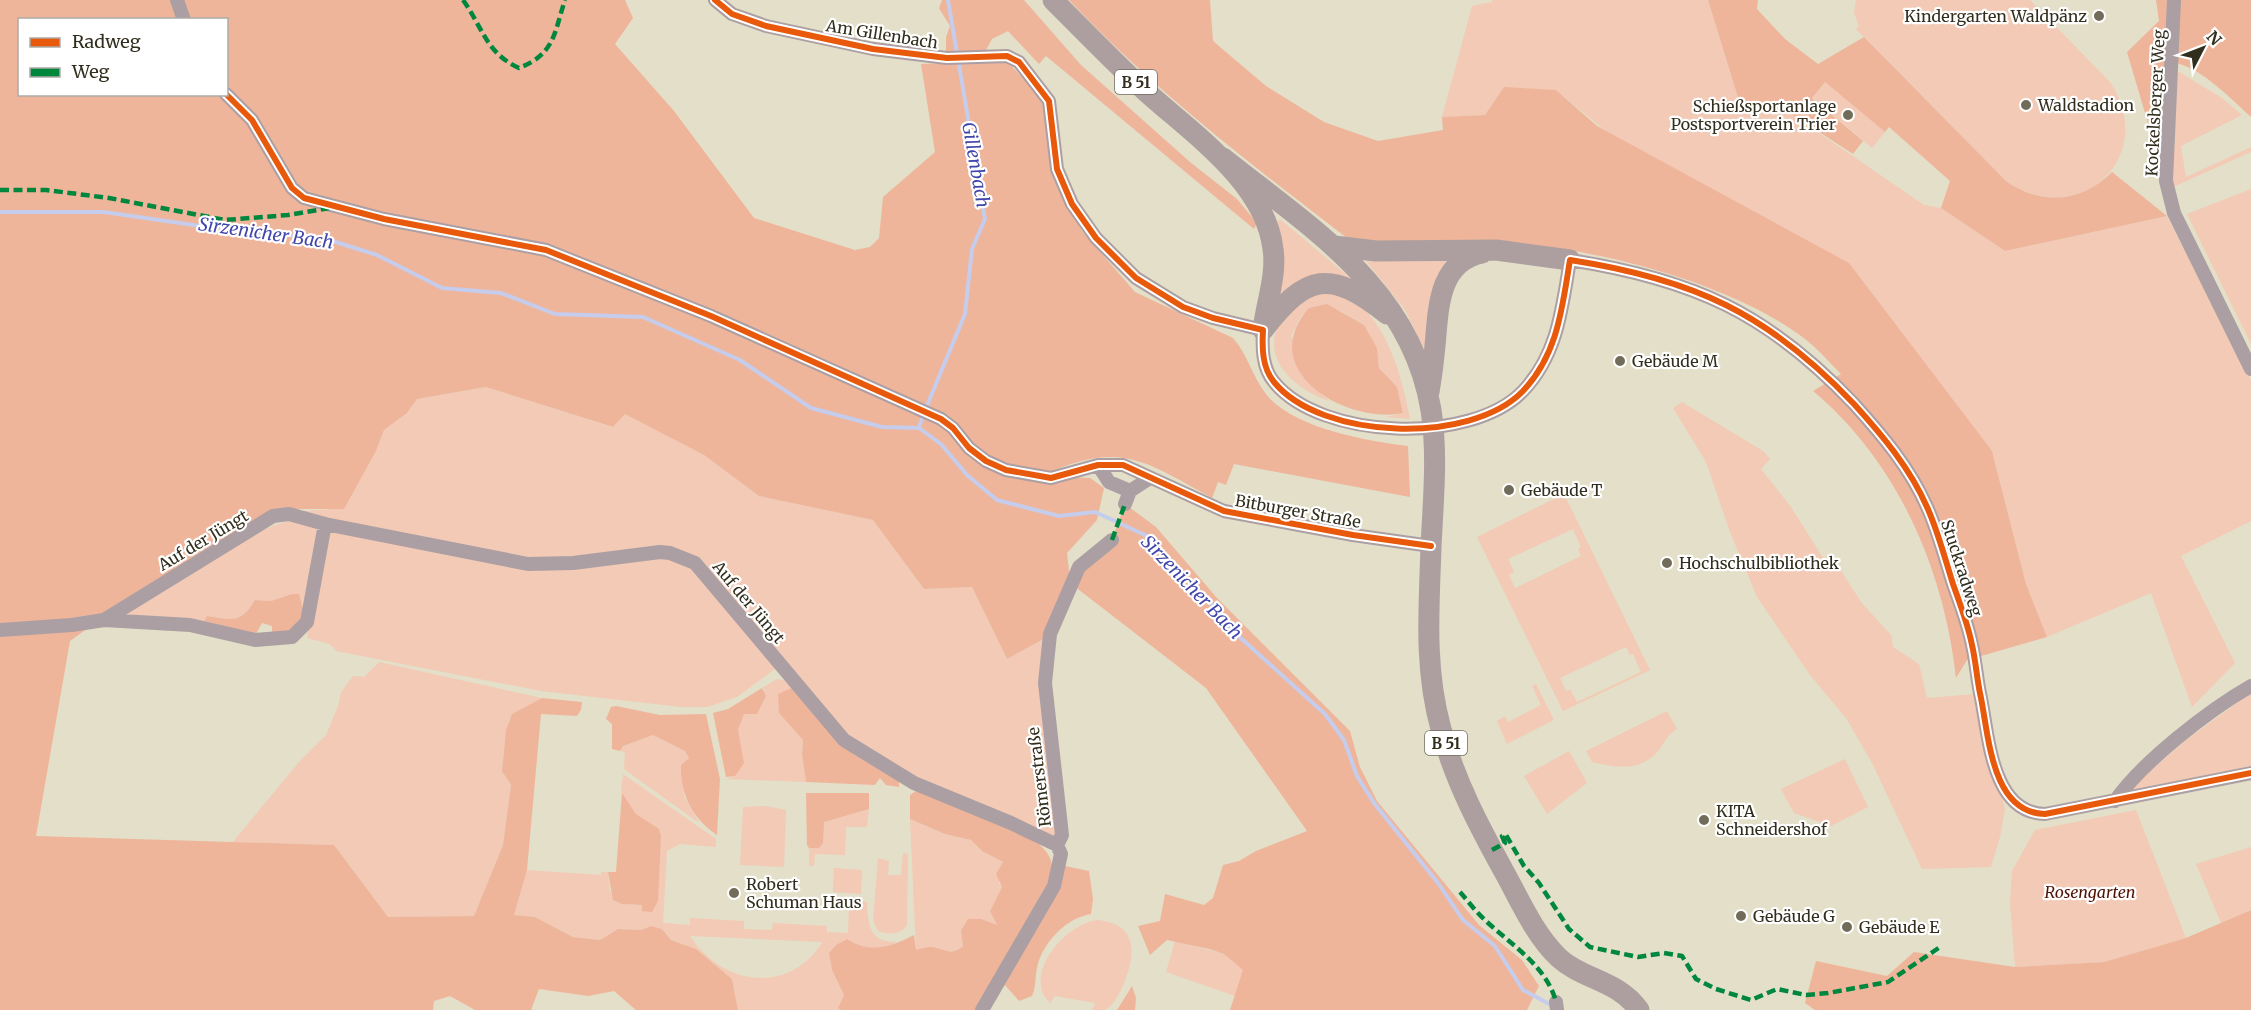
<svg xmlns="http://www.w3.org/2000/svg" width="2251" height="1010" viewBox="0 0 2251 1010" font-family="Merriweather,serif">
<style>
.green{fill:#f2cab6;fill-rule:evenodd}
.forest{fill:#eeb59b;fill-rule:evenodd}
.lines{fill:none;stroke-linecap:round;stroke-linejoin:round}
.stream{stroke:#c6cceb;stroke-width:4}
.minor{stroke:#ab9fa3;stroke-width:14}
.primary{stroke:#ad9f9f;stroke-width:21}
.quiet{stroke:#00873e;stroke-width:4.5;stroke-dasharray:9 4.5;stroke-linecap:butt}
.cycleway-casing{stroke:#fff;stroke-width:10}
.cycleway{stroke:#e8590c;stroke-width:6}
.poi-dot{fill:#706c59;stroke:#fff;stroke-width:2}
.labels{text-anchor:middle;dominant-baseline:central;stroke-width:4.5;stroke-linejoin:round;paint-order:stroke}
.shield{fill:#fff;stroke:#706d61;stroke-width:1.5}
.shield-label{font-size:15px;font-weight:bold;fill:#322e1d}
.poi-label{font-size:16px;fill:#322e1d;stroke:#fff;text-anchor:start}
.street-label{font-size:16px;fill:#322e1d;stroke:#fff}
.park-label{font-size:16px;font-style:italic;fill:#501203;stroke:#fff}
.water-label{font-size:18px;font-style:italic;fill:#4046ab;stroke:#fff}
</style>
<rect width="100%" height="100%" fill="#e4dfc8"/>
<path class="green" d="M1492 0H1708L1740 104 1787 111 1924 205 1941 208 2005 251 2167 216 2251 380V521L2181 556 2235 663 2192 707 2151 593 2047 637 2026 584 1992 451 1556 90 1485 115 1442 117 1472 6 1492 2Z
M1856 0H2030L2110 82C2159 156 2081 230 2007 182L1856 29 1859 26 1854 13Z
M2179 72 2222 98 2242 115 2181 146 2186 177 2251 147V152L2173 187 2176 73Z
M1825 82 1885 132 1872 148 1812 97Z
M2251 189V344L2187 214Z
M1281 220 1354 281 1273 306V222Z
M1449 254 1426 353 1405 310 1363 257Z
M1332 291C1342 296 1356 301 1364 309 1391 336 1403 382 1410 419L1386 417 1403 413 1397 387 1379 368 1377 348 1354 319 1337 309 1302 315 1291 336 1319 392 1330 401C1290 388 1253 351 1288 312 1292 307 1298 297 1304 295 1312 292 1323 292 1332 291Z
M486 387 612 427 625 413 704 455 759 496 873 520 924 589 972 587 1007 659 1042 640 1057 845 914 783 844 740 780 665 737 697 707 707H681L541 691 336 651 330 644 307 638 325 524 304 517 305 511 344 508 376 451 384 430 407 413 417 399Z
M1682 402 1763 451 1770 459 1761 469 1791 507 1823 558 1831 555 1861 602 1891 635 1893 647 1919 664 1927 698 1976 694 2005 809 2000 837 1991 867 1922 869 1873 765 1846 718 1810 675 1757 597 1730 532 1706 462 1673 408Z
M1564 494 1650 670 1563 711 1477 537ZM1573 529 1581 547 1578 549 1581 556 1515 588 1509 575 1514 572 1508 559ZM1626 647 1630 655 1633 654 1641 672 1577 702 1570 689 1566 691 1560 678Z
M294 520 318 528 304 615 292 594 271 601 255 600C241 624 232 620 207 616L204 621 119 617C168 586 239 531 294 520Z
M379 662 542 698 512 714 506 730 502 771 511 785 503 845 474 916 388 917 334 845 233 842 299 762 326 735 338 706 341 692 353 676 364 677Z
M777 679 788 681 794 687 779 713 803 740 802 754 806 782 726 779 735 776 743 759 737 730 744 714 765 689 762 688Z
M1536 684 1554 720 1507 744 1497 721 1505 716 1508 722 1541 705 1532 686Z
M2251 693V766L2127 791 2190 737Z
M1667 711 1677 729C1667 735 1665 742 1659 750 1641 772 1616 768 1592 762L1586 751Z
M653 735 685 751 689 758 681 765 684 796 699 823 624 769 625 752 620 751 622 746Z
M1569 751 1587 783 1547 814 1524 776Z
M1845 759 1868 807 1831 826 1794 813 1781 789Z
M623 774 716 839V847L680 844 667 851 663 923 690 925V918L744 921V929L772 930 773 923 827 926V932L848 933 849 906 836 905V900L867 902C868 924 869 943 897 942 881 951 862 949 847 939L836 945 829 953 832 970 844 995 838 1008 841 1010H738L732 979 696 949 671 940 662 929 651 926 641 930 618 929 600 940 573 937 535 917 514 915 527 870 601 875V872H608L610 892 629 905H642L661 836 659 829C644 823 628 809 622 793 620 789 623 779 623 774ZM690 936 822 942V943C787 996 722 985 690 936Z
M766 806 786 810 784 867 740 865 743 807Z
M869 809 867 827H846L845 855 815 854 814 866H809V848H819L823 843V822Z
M2136 810 2186 938 2104 962 2015 967 2010 903 2012 871 2035 830Z
M910 819 945 834 971 840 982 851 1003 862 999 883 1002 887 990 911 998 926 961 931 963 946 956 951 916 950Z
M2251 847V910L2221 923 2196 864Z
M903 853 908 854 907 925C900 935 888 935 878 931L873 920 878 858 889 861 888 875H901Z
M834 868 862 870 861 894 833 892Z
M1097 920C1138 923 1136 954 1124 983 1120 992 1114 1006 1105 1010H1092L1095 1003 1055 996 1050 1003C1021 976 1065 924 1097 920Z
M1175 941 1224 954 1244 970 1235 996 1166 972Z"/>
<path class="forest" d="M0 0H625L633 18 615 44 674 111 754 218 855 250 870 247 879 238 883 197 935 152 921 64 1007 61 1041 98 1067 205 1082 231 1135 292 1233 338C1248 355 1252 376 1266 394 1292 428 1368 441 1408 446L1410 497 1234 464 1226 485 1218 482 1212 498C1143 460 1119 440 1042 476L1090 478 1104 488 1097 520 1067 553 1070 580 1042 640 1007 659 972 587 924 589 873 520 759 496 704 455 625 414 613 427 486 387 417 399 407 413 384 430 376 451 344 509H288L99 620 70 641 36 836 334 845 388 917 474 916 503 845 511 785 502 771 506 730 512 714 542 698 582 702 581 710 577 716 541 714 527 870 514 915 535 917 573 937 600 940 618 929 641 930 651 926 662 929 671 940 696 949 732 979 738 1010H636L614 991 588 996 539 989 531 1010H475L450 996 434 1001 433 1010H0ZM20 20H226V94H20Z
M942 0H1024L1081 65 1190 162 1237 199 1257 223 1254 229 1046 56 1039 64 1008 31 992 39 986 50 946 55V37L950 26 939 8Z
M1069 0H1210L1213 41 1266 86 1324 122 1378 141 1443 130 1442 117 1485 115 1504 87 1556 90 1597 126 1849 263 1992 451 2026 584 2047 637 1967 660 1956 678C1944 570 1898 462 1813 391L1841 374C1829 362 1818 349 1805 339 1731 282 1588 245 1496 243 1446 242 1396 250 1347 238 1250 164 1153 89 1069 0Z
M1708 0H1758L1757 9 1785 39 1818 64 1864 37 2007 182C2043 206 2082 202 2112 172L2167 216 2005 251 1941 208 1950 181 1889 127 1885 132 1825 82 1812 98 1863 141 1853 154 1787 111 1740 104Z
M2156 0H2251V117C2230 98 2198 64 2170 62L2164 133 2153 140 2127 52 2159 21Z
M1327 304 1364 325 1377 348 1379 368 1397 387 1403 413C1346 425 1254 370 1309 308Z
M1125 504 1156 527 1217 598 1350 731 1360 767 1377 801 1479 925 1522 960 1539 986 1527 1010H1230L1243 970 1224 954 1209 949 1167 940 1150 955 1138 926 1160 921 1165 894 1204 905 1213 898 1223 865 1239 861 1256 851 1307 831 1206 688 1074 586 1083 568 1112 540Z
M292 594H299L304 615 291 632 278 635 272 632V626L262 623 256 634 204 621 207 616C232 620 241 624 255 600L271 601Z
M794 687 841 743 899 779V787L886 785 880 778 875 785 806 782 802 754 803 740 779 713 778 694Z
M762 688 766 696 757 714H744L738 730 744 763 735 776 726 777 713 713 728 709Z
M616 706 660 715 706 714 720 779 717 835C693 819 680 795 681 765L689 758 685 751 653 735 623 746 620 751 612 749V724L606 719 611 707Z
M919 789 1033 839C1048 851 1056 861 1050 879L975 1010H841L838 1008 844 995 832 970 829 953 836 945 847 939C870 954 891 947 914 935L916 950C921 949 926 947 931 947 944 948 951 957 963 946L961 931 968 919H981L997 925 990 911 1002 887 996 874 1003 862 982 851 971 840 945 834 910 819V795Z
M622 793 636 814 659 829 661 836 658 901 652 912 642 911V905L622 904 613 900 608 872H616Z
M806 793H869V809L824 822 823 843 819 848H809L807 845Z
M1065 866 1089 871 1093 899 1091 914C1066 918 1042 943 1037 968 1035 978 1036 987 1032 996L1019 1001 1004 984Z
M2251 910V1010H1815L1805 1003 1816 961 1887 976 1914 952 2015 967 2104 962 2186 938Z
M1132 986 1136 998 1135 1010H1117Z"/>
<g class="lines">
<path class="stream" d="M0 212H104L200 226 326 239 377 255 442 288 501 293 555 314 643 317 740 360 811 408 882 427 919 428 941 444 967 475 997 500 1059 516 1095 512 1145 535 1216 609 1233 631 1325 714 1344 740 1357 776 1374 803 1438 883 1463 920 1495 946 1523 990 1553 1006
M926 408 965 314 972 249 985 219 948 0
M919 428 923 415"/>
<path class="minor" d="M177 0 184 20
M715 0 732 14 766 26 873 49 947 58 1007 56 1019 62 1049 101 1057 169 1072 204 1096 238 1136 278 1183 307 1213 318 1263 330C1262 347 1262 368 1274 382 1321 440 1471 445 1523 391 1558 354 1562 308 1570 260 1693 279 1768 313 1854 404 1882 435 1910 468 1927 507 1938 531 1945 559 1953 584 1960 604 1968 624 1972 645 1976 662 1977 681 1981 698 1989 738 1992 813 2045 814L2251 773
M2174 0 2166 181 2174 213 2251 369
M226 94 252 120 292 188 304 198 384 219 546 250 711 316 941 419 953 428 969 448 986 461 1006 470 1051 478 1098 465H1123L1224 511 1353 535 1431 546
M1098 465 1109 482 1130 491
M1125 504 1130 491 1150 478
M104 620 190 625 255 640 292 637 307 622 325 524
M0 630 72 625 104 620 273 516 289 514 325 524 528 564 573 563 660 552 670 553 695 563 844 740 914 783 1011 823 1057 845
M2115 801C2142 762 2209 710 2251 686
M1057 845 1062 835 1045 683 1050 634 1079 567 1112 540
M1556 1002 1557 1010
M982 1010 1054 886 1061 854 1057 845"/>
<path class="primary" d="M1053 0C1082 29 1111 59 1141 87 1187 130 1265 180 1273 249 1277 275 1266 304 1263 330
M1223 158C1312 229 1411 289 1431 410 1438 455 1433 502 1431 547 1429 609 1424 668 1441 729 1455 782 1481 830 1507 877 1522 905 1536 936 1559 958 1583 980 1618 980 1639 1010
M1334 246 1376 251 1496 250 1570 260
M1263 330C1307 273 1330 269 1387 314
M1429 392C1431 380 1433 367 1434 355 1439 317 1434 263 1482 253"/>
<path class="quiet" d="M463 0C483 28 486 53 519 68 555 54 554 33 565 0
M0 190H46L109 198 225 220 288 215 330 208
M1112 540 1125 504
M1492 850 1505 843 1502 836 1506 835 1524 866 1539 883 1569 929 1590 947 1638 957 1664 953 1682 956 1696 979 1716 989 1751 1000 1777 989 1806 995 1828 993 1888 982 1940 947
M1460 892C1468 901 1476 912 1485 920 1510 944 1547 966 1556 1002"/>
<g class="cycleway-casing">
<path id="cycleway" d="M715 0 732 14 766 26 873 49 947 58 1007 56 1019 62 1049 101 1057 169 1072 204 1096 238 1136 278 1183 307 1213 318 1263 330C1262 347 1262 368 1274 382 1321 440 1471 445 1523 391 1558 354 1562 308 1570 260 1693 279 1768 313 1854 404 1882 435 1910 468 1927 507 1938 531 1945 559 1953 584 1960 604 1968 624 1972 645 1976 662 1977 681 1981 698 1989 738 1992 813 2045 814L2251 773
M226 94 252 120 292 188 304 198 384 219 546 250 711 316 941 419 953 428 969 448 986 461 1006 470 1051 478 1098 465H1123L1224 511 1353 535 1431 546"/>
</g>
<use href="#cycleway" class="cycleway"/>
</g>
<g class="poi-dot">
<circle cx="2099" cy="16" r="6"/>
<circle cx="2026" cy="105" r="6"/>
<circle cx="1848" cy="115" r="6"/>
<circle cx="1620" cy="361" r="6"/>
<circle cx="1509" cy="490" r="6"/>
<circle cx="1667" cy="563" r="6"/>
<circle cx="1704" cy="820" r="6"/>
<circle cx="734" cy="893" r="6"/>
<circle cx="1741" cy="916" r="6"/>
<circle cx="1847" cy="927" r="6"/>
</g>
<g class="labels">
<g class="shield">
<rect x="1115" y="70" width="42" height="24" rx="4.5"/>
<rect x="1425" y="731" width="42" height="24" rx="4.5"/>
</g>
<g class="shield-label">
<text x="1136" y="82">B 51</text>
<text x="1446" y="743">B 51</text>
</g>
<g class="poi-label">
<text x="2087" y="16" text-anchor="end">Kindergarten Waldpänz</text>
<text x="2038" y="105">Waldstadion</text>
<text x="1836" y="106" text-anchor="end">Schießsportanlage<tspan x="1836" dy="18">Postsportverein Trier</tspan></text>
<text x="1632" y="361">Gebäude M</text>
<text x="1521" y="490">Gebäude T</text>
<text x="1679" y="563">Hochschulbibliothek</text>
<text x="1716" y="811">KITA<tspan x="1716" dy="18">Schneidershof</tspan></text>
<text x="746" y="884">Robert<tspan x="746" dy="18">Schuman Haus</tspan></text>
<text x="1753" y="916">Gebäude G</text>
<text x="1859" y="927">Gebäude E</text>
</g>
<g class="street-label">
<text transform="translate(882 34) rotate(9)">Am Gillenbach</text>
<text transform="translate(2155 103) rotate(-87)">Kockelsberger Weg</text>
<text transform="translate(1298 511) rotate(10)">Bitburger Straße</text>
<text transform="translate(203 540) rotate(-31)">Auf der Jüngt</text>
<text transform="translate(1962 568) rotate(72)">Stuckradweg</text>
<text transform="translate(749 602) rotate(50)">Auf der Jüngt</text>
<text transform="translate(1039 777) rotate(-97)">Römerstraße</text>
</g>
<g class="park-label">
<text x="2090" y="892">Rosengarten</text>
</g>
<g class="water-label">
<text transform="translate(976 165) rotate(80)">Gillenbach</text>
<text transform="translate(266 233) rotate(8)">Sirzenicher Bach</text>
<text transform="translate(1192 587) rotate(46)">Sirzenicher Bach</text>
</g>
</g>
<rect x="18" y="18" width="210" height="78" fill="#ffffff" stroke="#adaba5" stroke-width="1.5"/>
<rect x="30" y="38" width="30" height="9" fill="#e8590c" stroke="#adaba5" stroke-width="1.5"/>
<text x="72" y="48" font-size="18" fill="#322e1d">Radweg</text>
<rect x="30" y="68" width="30" height="9" fill="#00873e" stroke="#adaba5" stroke-width="1.5"/>
<text x="72" y="78" font-size="18" fill="#322e1d">Weg</text>
<g transform="translate(2203 48) rotate(48)" stroke="#ffffff" stroke-width="4.5" paint-order="stroke">
<path d="M0-4.5L10 22L0 15L-10 22Z" fill="#322e1d"/>
<text y="-9" font-size="16" font-weight="bold" text-anchor="middle" fill="#322e1d">N</text>
</g>
</svg>
